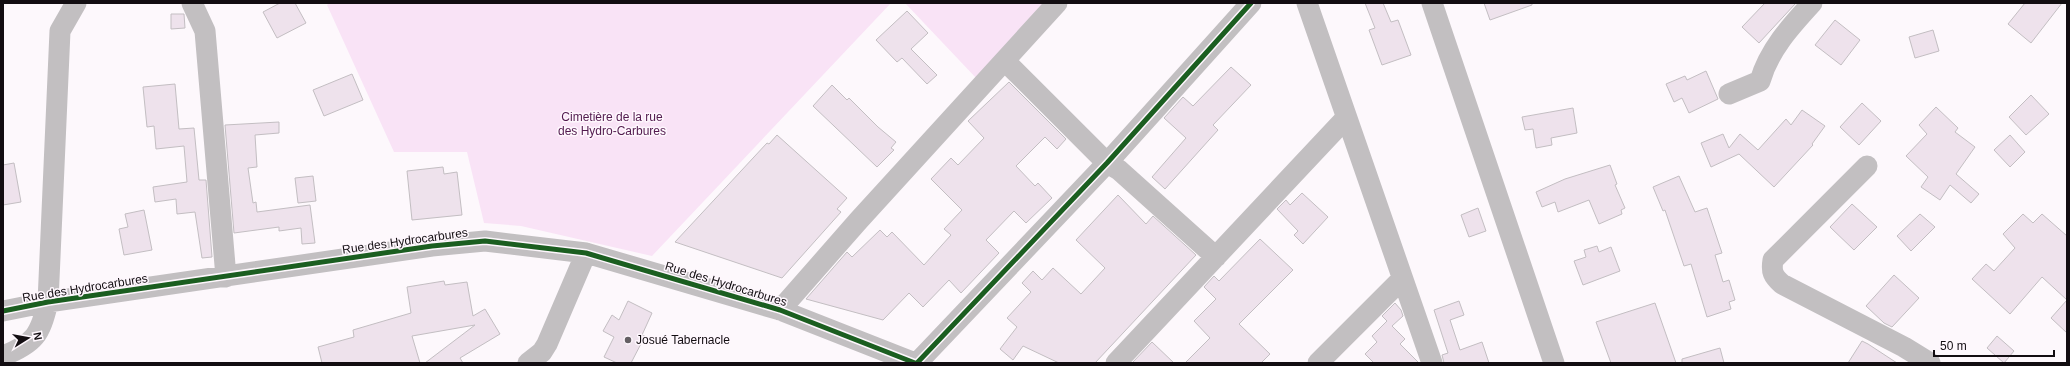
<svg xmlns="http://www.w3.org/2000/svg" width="2070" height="366" viewBox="0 0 2070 366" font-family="Arial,sans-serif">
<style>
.green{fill:#f9e3f6}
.building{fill:#eee2ec;stroke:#c3bec2}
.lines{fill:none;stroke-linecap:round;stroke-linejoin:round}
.minor{stroke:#c2bfc1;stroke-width:21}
.cycleway-casing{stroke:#fef7fd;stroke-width:8}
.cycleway{stroke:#1b5e20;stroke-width:5}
.poi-dot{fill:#645f63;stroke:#fef7fd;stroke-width:1.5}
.labels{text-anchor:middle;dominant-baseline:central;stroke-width:3;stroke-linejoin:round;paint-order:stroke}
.park-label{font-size:12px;fill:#521a4e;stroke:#fef7fd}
.street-label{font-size:12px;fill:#120d11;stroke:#fef7fd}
.poi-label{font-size:12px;fill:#120d11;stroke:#fef7fd;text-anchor:start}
</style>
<rect width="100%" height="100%" fill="#fdf8fc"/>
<path class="green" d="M329 3H891L652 256 521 226 484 223 467 152H394L327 5Z
M905 3H1048L977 79Z"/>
<path class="building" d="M280 3H295L306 23 277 38 263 12Z
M1365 3H1383L1391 22 1398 20 1411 55 1382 65 1369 30 1375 28Z
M1484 3H1532V5L1490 20Z
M1765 3H1796L1759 43 1742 27Z
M2025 3H2062L2031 43 2008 24Z
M907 11 928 33 911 49 937 75 927 84 902 58 897 62 876 40Z
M171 14H184L185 28 171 29Z
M1835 20 1860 40 1841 65 1815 45Z
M1933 30 1939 51 1915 58 1909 37Z
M1231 67 1251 85 1213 125 1218 130 1165 189 1152 177 1186 138 1164 118 1183 97 1193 106Z
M1706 71 1718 99 1689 113 1682 98 1674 102 1666 84 1685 76 1687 80Z
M352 74 363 100 324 116 313 90Z
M1009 82 1066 139 1057 149 1045 137 1016 166 1035 186 1038 183 1052 198 1026 223 1014 211 986 240 999 253 961 293 949 280 923 307 909 293 883 320 806 299 847 252 852 257 880 230 887 237 892 232 924 265 951 235 944 229 962 210 931 179 951 158 958 165 984 138 968 121Z
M175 84 179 129 194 128 199 180H206L212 257 202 258 195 212 177 214 176 199 155 202 153 187 187 182 184 146 156 149 154 126 147 127 143 87Z
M832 85 847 100 849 98 878 127 896 142 891 148 894 150 877 167 813 106Z
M2031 95 2049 114 2026 135 2009 117Z
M1862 103 1881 121 1859 145 1840 127Z
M1936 107 1958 128 1955 132 1975 147 1956 174 1979 194 1971 203 1950 185 1940 200 1921 187 1928 177 1906 156 1927 134 1919 125Z
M1573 108 1577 133 1551 138 1552 145 1536 148 1533 129 1525 130 1522 117Z
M1802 110 1825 126 1812 144 1813 145 1774 187 1739 154 1711 167 1701 143 1723 134 1729 148 1740 134 1758 150 1786 119 1791 125Z
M279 122V133L255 135 257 167 248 168 253 203 256 202 257 212 310 205 315 243 302 244 301 228 279 231V227L234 233 225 125Z
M777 135 847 198 837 209 841 212 782 278 675 242 767 143 769 144Z
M2010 135 2025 152 2010 167 1994 150Z
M14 163 21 202 3 205V165Z
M1610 165 1617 184 1615 185 1625 208 1621 210 1622 214 1599 224 1589 200 1558 212 1555 202 1542 207 1536 192 1565 179Z
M443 167 444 174 457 172 462 215 412 220 407 171Z
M313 176 316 201 298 203 295 178Z
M1679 176 1695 212 1707 208 1722 253 1715 255 1723 282 1729 280 1735 300 1729 302 1731 309 1707 317 1691 264 1684 266 1665 210 1663 211 1653 187Z
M1302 193 1328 217 1303 244 1294 235 1298 231 1277 209 1286 200 1290 205Z
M1118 195 1146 224 1153 216 1196 255 1095 363H1059L1023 346 1013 360 1000 349 1017 327 1007 318 1031 292 1022 283 1033 271 1042 280 1053 268 1081 294 1105 268 1076 240Z
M1852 204 1877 227 1854 250 1830 227Z
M1478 208 1486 231 1469 237 1461 215Z
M144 210 152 250 124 255 119 229 128 227 125 214Z
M1920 214 1935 227 1911 251 1897 236Z
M2023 214 2033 223 2042 214 2067 236V333L2051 318 2067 300 2042 277 2010 314 1972 279 1986 264 1994 271 2015 248 2003 234Z
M1260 239 1293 270 1239 324 1270 354 1261 363H1185L1210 338 1194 321 1216 299 1204 287 1214 276 1219 281Z
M1597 246 1599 252 1611 247 1620 271 1583 285 1574 261 1586 257 1584 250Z
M1894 275 1919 298 1892 327 1884 323 1866 306Z
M444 281 445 285 467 282 473 316 485 309 500 334 460 358 463 363H425L475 325 412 336 420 363H322L318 347 354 337 353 330 411 313 407 287Z
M628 301 652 313 642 335 645 336 631 363H617L604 357 614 337 603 331 612 315 619 320Z
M1459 301 1464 315 1450 320 1460 350 1482 342 1489 363H1444L1442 355 1448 353 1434 310Z
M1395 303 1401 310 1403 316 1392 326 1405 339 1400 344 1419 363H1374L1365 354 1377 342 1372 336 1387 321 1382 316Z
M1655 303 1676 363H1611L1596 322Z
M1997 336 2014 351 2004 363 1987 348Z
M1862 341 1868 344 1897 363H1848Z
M1152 342 1174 363H1132Z
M1720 348 1724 363H1682V359Z"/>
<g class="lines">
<path class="minor" d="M192 3 205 31 226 277
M1307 3 1432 363
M1432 3 1554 363
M1005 61 1107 163 1119 170 1216 257
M1729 94 1760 81C1769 50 1790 27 1812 3
M1867 166 1773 260C1771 272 1773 276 1782 284L1904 347 1930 363
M780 310 859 220 1057 3
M3 311 48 302 432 246 485 241 586 253 780 310 915 363
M3 356C35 343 40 335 48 302L60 31 76 3
M528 363 542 352 547 344 586 253
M917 363 1107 163 1251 3
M1116 363 1346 118
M1318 363 1402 279"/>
<g class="cycleway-casing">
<path id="cycleway" d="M3 311 48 302 432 246 485 241 586 253 780 310 915 363
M917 363 1107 163 1251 3"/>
</g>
<use href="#cycleway" class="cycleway"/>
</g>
<circle class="poi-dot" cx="628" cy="340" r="4"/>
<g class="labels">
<g class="park-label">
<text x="612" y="117">Cimetière de la rue<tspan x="612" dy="14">des Hydro-Carbures</tspan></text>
</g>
<g class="street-label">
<text transform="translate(405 241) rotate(-8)">Rue des Hydrocarbures</text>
<text transform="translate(726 284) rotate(17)">Rue des Hydrocarbures</text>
<text transform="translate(85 288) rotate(-9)">Rue des Hydrocarbures</text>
</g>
<g class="poi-label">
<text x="636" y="340">Josué Tabernacle</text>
</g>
</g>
<rect width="2070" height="366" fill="none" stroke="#120d11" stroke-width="8"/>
<g transform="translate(28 338) rotate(79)" stroke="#fef7fd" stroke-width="3" paint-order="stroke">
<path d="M0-3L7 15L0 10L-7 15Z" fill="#120d11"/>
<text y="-6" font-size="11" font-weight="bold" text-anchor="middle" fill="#120d11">N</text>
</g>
<path d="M1934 350v6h120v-6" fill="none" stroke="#120d11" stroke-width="2"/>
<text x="1940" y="350" font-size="12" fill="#120d11" stroke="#fef7fd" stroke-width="3" paint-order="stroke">50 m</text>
</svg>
